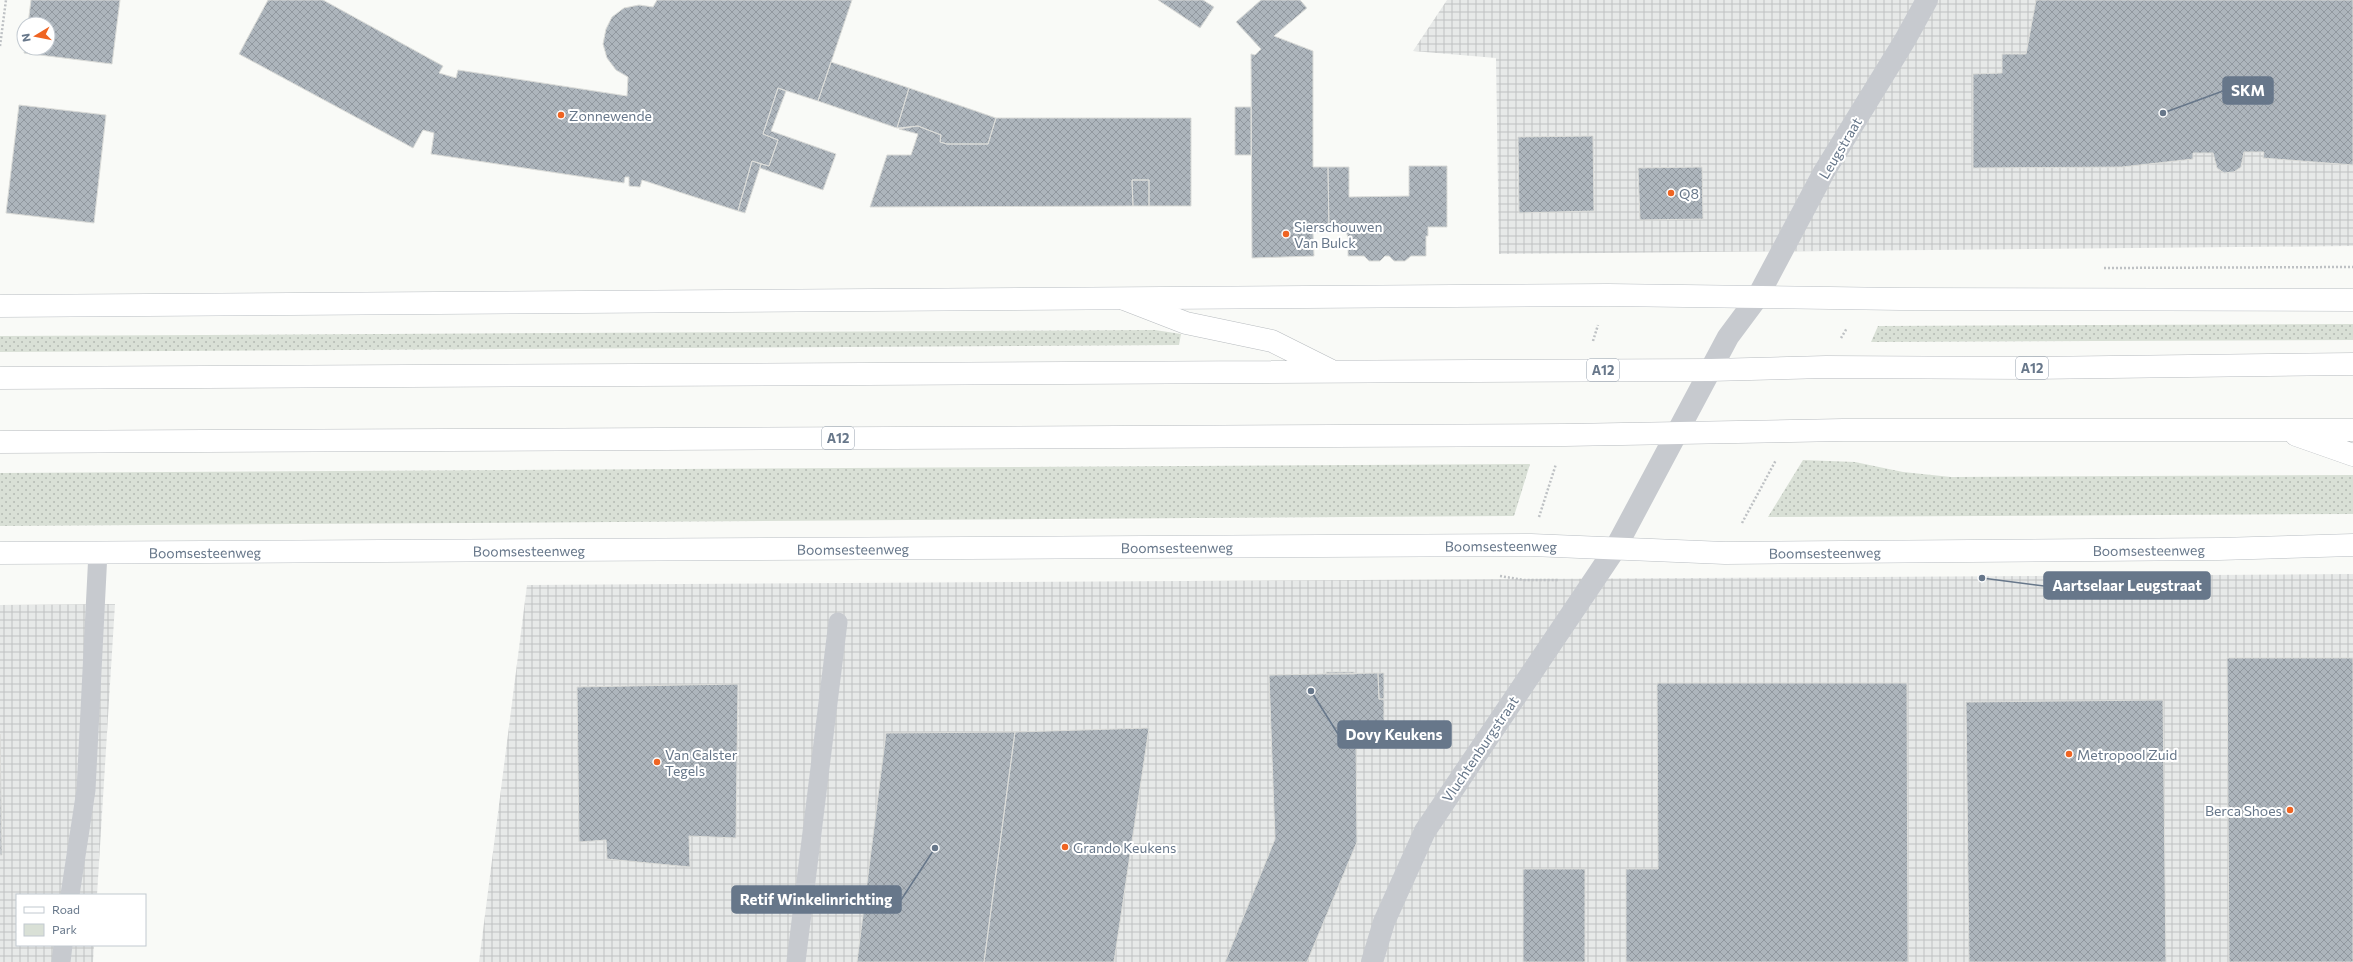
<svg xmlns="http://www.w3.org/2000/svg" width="2353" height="962" viewBox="0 0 2353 962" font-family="Commissioner,sans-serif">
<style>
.industrial{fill:url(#industrial-grid)}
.green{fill:url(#green-dots)}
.building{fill:url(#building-cross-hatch);stroke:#dbdcd9}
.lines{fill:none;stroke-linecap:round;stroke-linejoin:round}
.secondary-casing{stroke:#b9bec3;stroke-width:23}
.highway-casing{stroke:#b7bbbf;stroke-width:23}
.path{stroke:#bec1c4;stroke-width:2.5;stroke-dasharray:2 2;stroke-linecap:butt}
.lane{stroke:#c7cacf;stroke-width:19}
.street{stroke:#c7cacf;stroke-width:22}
.secondary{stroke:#fff;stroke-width:22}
.highway{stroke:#fff;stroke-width:22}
.poi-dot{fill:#ef6422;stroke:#fff;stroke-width:1.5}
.labels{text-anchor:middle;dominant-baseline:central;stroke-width:4;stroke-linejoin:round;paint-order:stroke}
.shield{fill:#fff;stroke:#95a0ad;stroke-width:1}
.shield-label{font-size:13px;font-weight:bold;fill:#67778a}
.poi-label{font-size:14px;fill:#67778a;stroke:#fff;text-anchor:start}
.street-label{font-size:14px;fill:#67778a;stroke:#fff}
.leader{fill:none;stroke:#67778a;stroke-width:1.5}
.callout-dot{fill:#67778a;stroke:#fff;stroke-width:1.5}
.callout{fill:#67778a;stroke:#67778a;stroke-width:1.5}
.callout-label{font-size:15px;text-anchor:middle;font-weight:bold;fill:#fff}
</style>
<defs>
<pattern id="industrial-grid" width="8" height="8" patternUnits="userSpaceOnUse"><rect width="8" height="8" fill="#e7e9e8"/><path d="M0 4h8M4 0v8" fill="none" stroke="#bfc2c2"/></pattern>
<pattern id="green-dots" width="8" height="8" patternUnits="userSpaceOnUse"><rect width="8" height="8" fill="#d9e0d6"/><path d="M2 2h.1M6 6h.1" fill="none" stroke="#b4bab3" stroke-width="1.8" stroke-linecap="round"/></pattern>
<pattern id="building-cross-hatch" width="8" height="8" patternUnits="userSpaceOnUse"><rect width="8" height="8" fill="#adb5bc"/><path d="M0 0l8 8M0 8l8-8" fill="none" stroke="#91989f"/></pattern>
</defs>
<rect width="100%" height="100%" fill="#f9faf7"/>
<path class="industrial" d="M1447 0H2353V246L1499 254 1496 58 1413 51Z
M2353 574V962H479L527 585Z
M115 604 97 895H17V945H94L93 962H0V605Z"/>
<path class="green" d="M2353 324V340L1871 342 1878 326Z
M1155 330 1181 334 1179 345 0 352V336Z
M1803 460 1855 462 1903 472 1951 477 2353 475V514L1768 517Z
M1530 464 1514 516 0 526V473Z"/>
<path class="building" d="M31 0H120L112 64 24 53 25 48H48V24H28Z
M268 0H323L443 66 439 73 456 78 458 70 627 96 628 77 616 70 607 58 603 44 606 29 612 17 624 8 639 5 653 7 657 0H852L818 101 778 88 763 134 778 140 769 166 752 161 738 211 642 180 640 187 629 186V177H625L624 183 431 154 434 133 423 130 413 148 239 54Z
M1158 0H1203L1214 7 1200 28Z
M1261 0H1300L1307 8 1274 36 1313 51V167H1328L1329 232 1313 233 1314 256 1252 258 1251 54 1255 55 1261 49 1236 22Z
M2036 0H2353V165L2263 158 2264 152H2244L2241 167 2234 172 2224 173 2217 168 2213 153H2193V159L2122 167 1973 168V74L2002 73V54H2026Z
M831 62 909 88 897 128 818 101Z
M778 88 786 91 771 131 836 154 823 190 760 168 761 164 769 166 778 140 763 134Z
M909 88 996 118 988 144H947L940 142 941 135 918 126 897 128Z
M19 105 106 115 94 223 6 213Z
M1235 107H1251V155H1235Z
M996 118H1191V206H1149V180H1132L1133 206 870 207 887 155H911L918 134 899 129 918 126 941 135 940 142 947 144H988Z
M1593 136 1594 211 1519 213 1518 137Z
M752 161 761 164 745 213 738 211Z
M1409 166H1447V227H1428V236H1426V256H1411L1405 261H1394L1389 256H1385L1380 261H1369L1364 256H1348V237L1346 232H1329L1328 167H1349V197L1409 196Z
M1702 167 1703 219 1640 220 1638 168Z
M1132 180H1149V206H1133Z
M2227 658H2353V962H2229Z
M1326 672H1354L1355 674H1326Z
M1378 673 1379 699H1384V736H1356L1357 842 1307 962H1225L1275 839 1269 675Z
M1378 673H1384V699H1379Z
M1657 683H1907L1908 962H1626V869H1658Z
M738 684 736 838 689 836 690 867 607 859 606 840 579 842 577 687Z
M2163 700 2166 962H1969L1966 702Z
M1149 728 1114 962H984L1015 732Z
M1015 732 984 962H857L886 733Z
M0 734 2 855H0Z
M1523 869H1585V962H1523Z"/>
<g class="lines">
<g class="secondary-casing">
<g id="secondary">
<path d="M0 306 1608 295 1900 299 2353 300"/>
<path id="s1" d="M0 553 1531 545 1725 553 2219 549 2353 545"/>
</g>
</g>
<g class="highway-casing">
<path id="highway" d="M1124 299 1186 323 1272 341 1330 370
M0 378 1711 370 1826 367 2027 368 2353 364
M2296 435 2353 455
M0 442 1565 435 1843 430H2353"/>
</g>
<path class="path" d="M0 46 6 0
M2104 268 2353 267
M1841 338 1847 328
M1593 341 1598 325
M1539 517 1556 464
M1742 523 1776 460
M1500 576 1524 580H1559"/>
<path class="lane" d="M70 895 86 790 98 552
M61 962 63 945
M796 962 838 622"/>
<path class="street" d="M1372 962 1384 922 1425 831 1615 549 1728 337 1757 298 1824 172 1905 40 1927 0"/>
<use href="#secondary" class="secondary"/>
<use href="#highway" class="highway"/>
</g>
<g class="poi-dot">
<circle cx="561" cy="115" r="4"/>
<circle cx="1671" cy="193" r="4"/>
<circle cx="1286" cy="234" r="4"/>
<circle cx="2069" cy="754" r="4"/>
<circle cx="657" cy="762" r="4"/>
<circle cx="2290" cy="810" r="4"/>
<circle cx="1065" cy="847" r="4"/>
</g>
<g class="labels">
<g class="shield">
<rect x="2016" y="357" width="32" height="22" rx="3"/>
<rect x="1587" y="359" width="32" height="22" rx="3"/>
<rect x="822" y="427" width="32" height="22" rx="3"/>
</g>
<g class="shield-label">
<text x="2032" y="368">A12</text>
<text x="1603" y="370">A12</text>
<text x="838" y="438">A12</text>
</g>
<g class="poi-label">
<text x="569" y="115">Zonnewende</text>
<text x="1679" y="193">Q8</text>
<text x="1294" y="226">Sierschouwen<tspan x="1294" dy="16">Van Bulck</tspan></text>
<text x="665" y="754">Van Calster<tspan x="665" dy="16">Tegels</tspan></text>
<text x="2077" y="754">Metropool Zuid</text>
<text x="2282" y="810" text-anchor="end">Berca Shoes</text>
<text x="1073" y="847">Grando Keukens</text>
</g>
<g class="street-label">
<text transform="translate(1840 148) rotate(-59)">Leugstraat</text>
<text stroke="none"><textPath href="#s1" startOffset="1501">Boomsesteenweg</textPath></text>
<text stroke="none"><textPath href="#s1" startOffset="1177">Boomsesteenweg</textPath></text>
<text stroke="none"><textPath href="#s1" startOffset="853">Boomsesteenweg</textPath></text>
<text stroke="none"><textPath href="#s1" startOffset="2149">Boomsesteenweg</textPath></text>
<text stroke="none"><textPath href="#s1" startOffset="529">Boomsesteenweg</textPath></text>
<text stroke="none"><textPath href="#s1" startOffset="205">Boomsesteenweg</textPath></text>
<text stroke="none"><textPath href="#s1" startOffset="1825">Boomsesteenweg</textPath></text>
<text transform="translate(1480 749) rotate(-56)">Vluchtenburgstraat</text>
</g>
</g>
<path class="leader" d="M2163 113L2223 91M1982 578L2044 586M1311 691L1338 734M935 848L901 900"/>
<g class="callout-dot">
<circle cx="2163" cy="113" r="4"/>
<circle cx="1982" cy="578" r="4"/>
<circle cx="1311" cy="691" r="4"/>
<circle cx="935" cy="848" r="4"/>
</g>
<g class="callout">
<rect x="2223" y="77" width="50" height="27" rx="4"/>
<rect x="2044" y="572" width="166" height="27" rx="4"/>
<rect x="1338" y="721" width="113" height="27" rx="4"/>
<rect x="732" y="886" width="169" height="27" rx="4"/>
</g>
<g class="callout-label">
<text x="2248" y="96">SKM</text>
<text x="2127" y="591">Aartselaar Leugstraat</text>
<text x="1394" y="740">Dovy Keukens</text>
<text x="816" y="905">Retif Winkelinrichting</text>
</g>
<rect x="16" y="894" width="130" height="52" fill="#ffffff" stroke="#c2c9d0"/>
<rect x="24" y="907" width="20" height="6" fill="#ffffff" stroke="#c2c9d0"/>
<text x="52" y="914" font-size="12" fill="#67778a">Road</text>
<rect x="24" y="924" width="20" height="12" fill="#d9e0d6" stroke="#c2c9d0"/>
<text x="52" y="934" font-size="12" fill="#67778a">Park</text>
<g transform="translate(36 36) rotate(260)"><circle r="19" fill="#ffffff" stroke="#c2c9d0"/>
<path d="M0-3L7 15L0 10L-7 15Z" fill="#ef6422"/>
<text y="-6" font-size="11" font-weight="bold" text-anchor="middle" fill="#67778a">N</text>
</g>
</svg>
